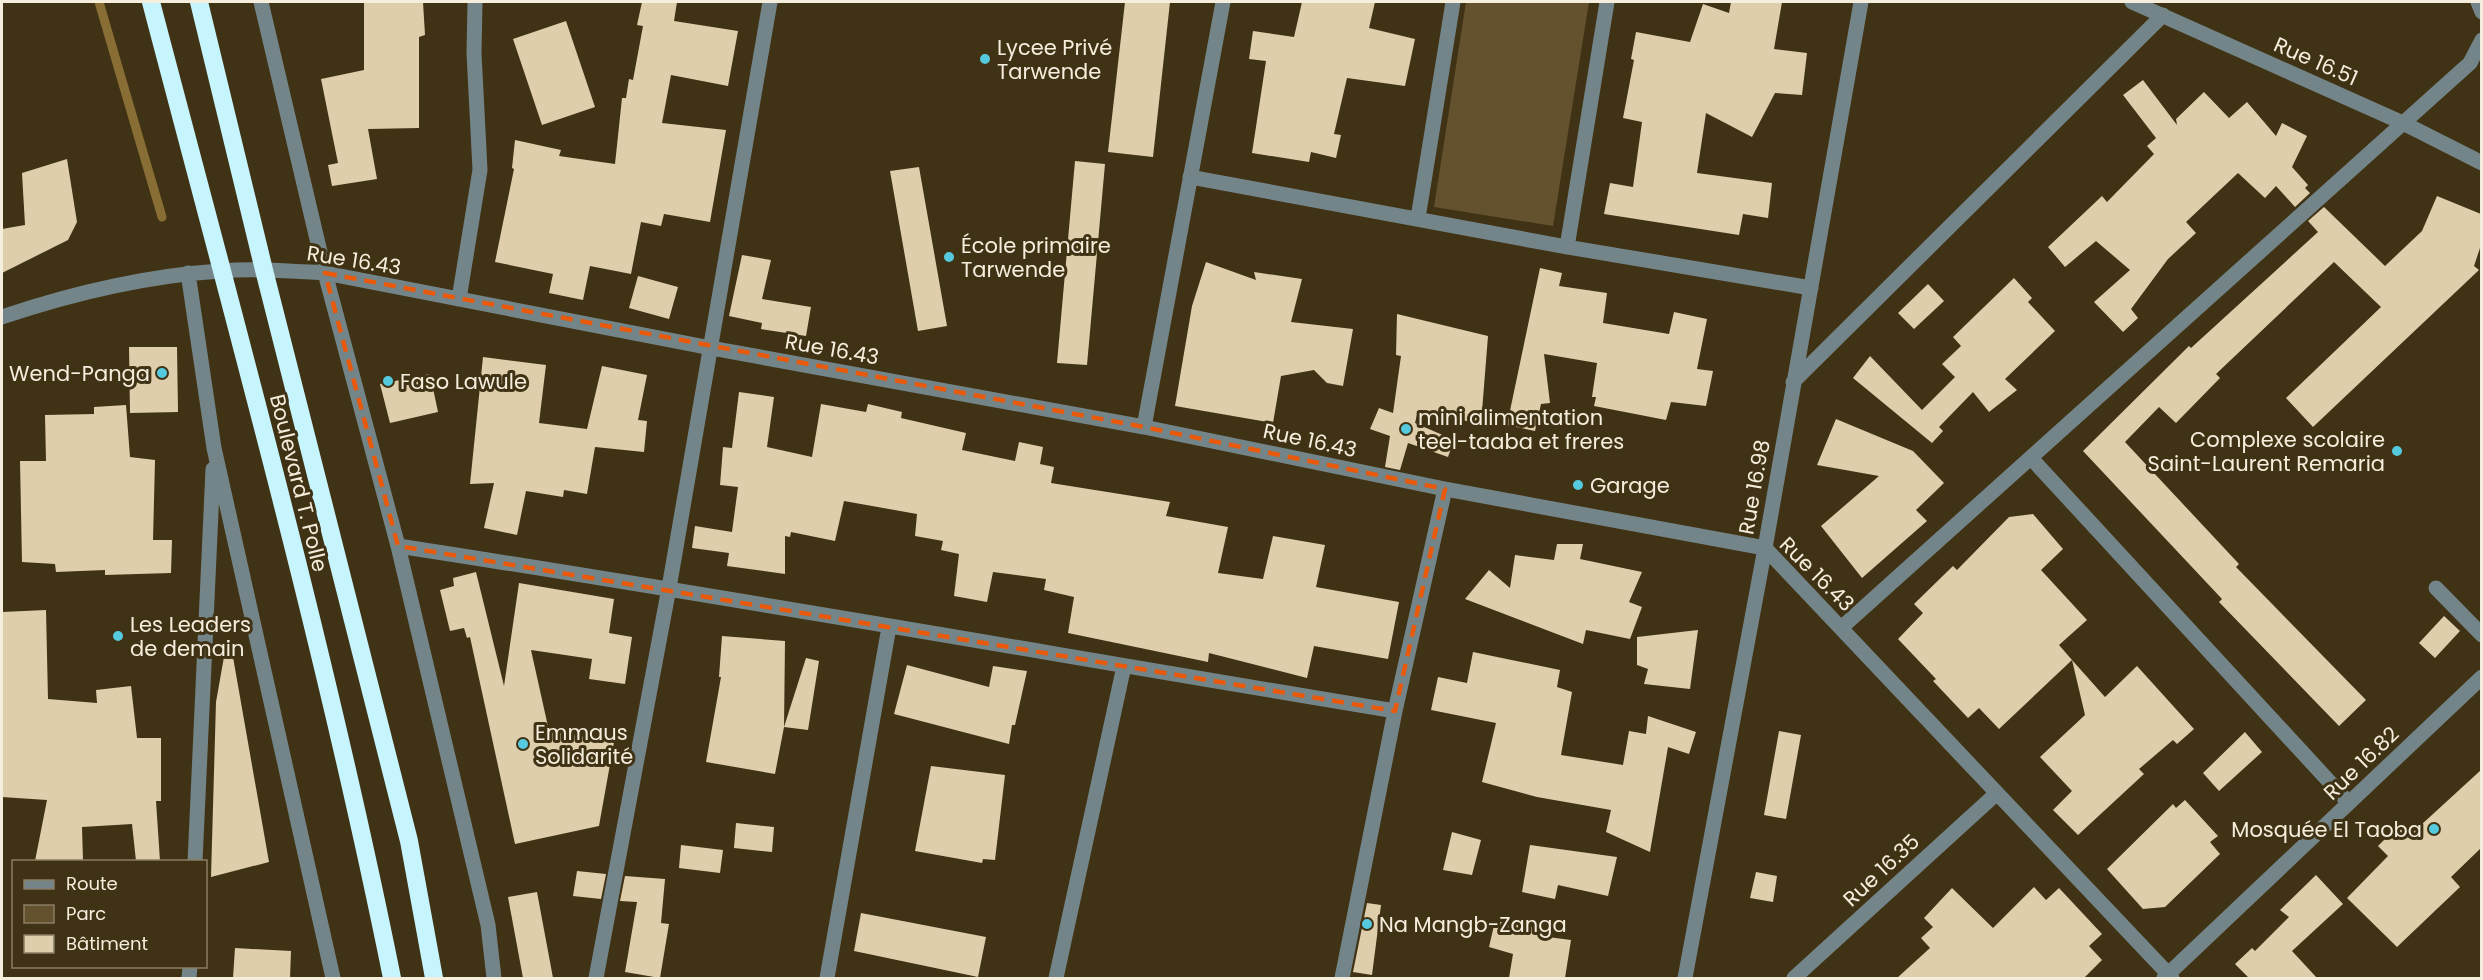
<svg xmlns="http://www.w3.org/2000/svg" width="2483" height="980" viewBox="0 0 2483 980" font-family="Poppins,sans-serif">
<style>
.green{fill:#64522e}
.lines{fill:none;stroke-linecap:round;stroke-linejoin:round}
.stream{stroke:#886e34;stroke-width:9}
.building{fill:#dfceac}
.minor{stroke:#738588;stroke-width:15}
.highway{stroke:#c7f5fe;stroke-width:18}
.marked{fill:none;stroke:#e8590c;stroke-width:4.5;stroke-dasharray:12 8;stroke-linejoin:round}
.poi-dot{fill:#55cadf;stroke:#403214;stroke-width:2}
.labels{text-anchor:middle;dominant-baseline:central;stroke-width:6;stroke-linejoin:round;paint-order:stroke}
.poi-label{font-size:21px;fill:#f6eedd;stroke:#403214;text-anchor:start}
.street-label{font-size:21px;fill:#f6eedd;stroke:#403214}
</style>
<rect width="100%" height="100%" fill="#403214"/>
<path class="green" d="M1466 2H1589L1553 226 1434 207Z"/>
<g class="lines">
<path class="stream" d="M99 2 162 217"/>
</g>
<path class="building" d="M364 2H423L425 35 419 37V128L368 129 377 179 332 186 328 165 338 163 321 79 364 70Z
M642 2H677L674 21 738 31 728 86 671 75 662 123 726 130 710 222 664 214 661 226 641 222 631 274 590 266 583 300 549 293 553 274 495 262 514 169 512 168 515 140 561 150 559 156 615 164 622 98H626L629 79 633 80 643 26 637 25Z
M1125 2H1170L1153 157 1108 152Z
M1302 2H1375L1369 28 1415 39 1405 86 1347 78 1334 134 1341 135 1336 158 1311 152 1309 162 1252 153 1266 61 1249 59 1253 31 1294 37Z
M1731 2H1782L1774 49 1807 53 1802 95 1775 93 1752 137 1706 113 1697 173 1772 183 1768 218 1743 214 1739 235 1604 214 1610 183 1633 187 1642 122 1623 118 1634 60 1631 59 1636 32 1690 42 1703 4 1729 13Z
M566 21 595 107 542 125 513 39Z
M2143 80 2177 125 2176 119 2204 92 2229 118 2247 102 2276 136 2282 123 2307 136 2292 167 2308 185 2305 188 2310 193 2295 207 2276 186 2265 198 2238 173 2186 222 2196 233 2168 259 2131 309 2138 318 2123 332 2094 302 2130 270 2096 241 2065 267 2048 247 2102 196 2107 202 2154 154 2147 146 2156 138 2123 95Z
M67 159 77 222 68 240 2 273V229L25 225 22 173Z
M1075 161 1105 164 1087 365 1057 363Z
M919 167 947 326 918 331 890 171Z
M2437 196 2481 214V245L2474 266 2479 270 2313 427 2286 398 2381 307 2334 262 2216 374 2220 378 2176 423 2159 407 2125 442 2239 564 2236 567 2366 700 2339 726 2219 602 2222 599 2083 451 2189 346 2191 348 2318 232 2308 221 2324 207 2385 266 2422 231Z
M742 255 771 260 762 299 811 307 806 336 761 329 762 323 729 316Z
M1206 262 1256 280 1254 272 1302 279 1291 322 1353 329 1343 386 1327 383 1314 370 1281 376 1273 423 1175 406 1192 306Z
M1540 268 1562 273 1559 286 1607 293 1603 323 1669 334 1674 312 1707 319 1697 369 1713 371 1706 406 1671 402 1666 420 1594 406 1596 397H1592L1597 363 1544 354 1550 403 1541 404 1535 431 1507 425Z
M638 276 678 287 669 319 629 308Z
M2014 278 2032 298 2028 302 2055 331 2005 379 2017 390 1989 412 1973 392 1939 427 1943 431 1932 443 1853 378 1870 356 1922 410 1955 377 1942 364 1961 346 1953 337Z
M1928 284 1944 301 1914 329 1898 313Z
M1397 314 1488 336 1481 424 1418 411 1415 423 1454 440 1448 457 1408 443 1400 470 1385 467 1390 436 1370 429 1379 408 1393 413 1401 356 1396 355Z
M129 347H177L178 412 130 413Z
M483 357 546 365 539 423 587 429 602 366 647 375 638 420 647 421 644 452 595 447 587 494 564 490 563 497 526 491 517 535 484 528 494 483 470 484Z
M430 374 438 412 390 423 380 384Z
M739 392 774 397 767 447 812 457 821 404 866 412 868 404 902 412 901 418 966 433 962 450 1015 461 1019 442 1043 447 1040 464 1054 467 1051 483 1170 502 1166 516 1228 527 1218 573 1263 579 1273 536 1325 545 1316 587 1399 602 1388 659 1314 646 1307 678 1209 653 1208 662 1068 633 1074 597 1044 590 1046 579 993 572 987 602 954 596 959 554 941 550 943 541 915 536 917 514 844 501 835 541 791 532 790 537 785 536V574L727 566 729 553 692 548 695 526 732 532 738 487 720 485 723 447 732 448Z
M126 405 130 457 155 460 153 540H172L171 573 105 575V570L56 572 55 564 22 562 20 461H46L45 415 94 414V407Z
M1836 419 1913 451 1944 483 1916 510 1927 521 1862 578 1821 526 1879 476 1817 465Z
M2033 514 2063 549 2041 570 2087 620 2059 645 2072 660 1999 729 1979 708 1968 718 1933 681 1936 679 1898 639 1923 613 1914 604 1953 566 1957 570 2009 517Z
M1557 544H1583L1580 559 1642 572 1629 602 1642 607 1630 639 1586 630 1583 644 1465 599 1489 570 1510 588 1515 555 1554 560Z
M476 572 504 686 519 583 614 599 609 633 632 637 625 684 589 679 592 659 531 650 549 731 614 742 599 826 515 844 470 637 467 638 464 628 450 631 440 590 454 586 453 578Z
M46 610 48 699 97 703 96 690 131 686 137 738H161V801H156L160 861H136L132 824 82 827 83 861H35L47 800 2 797V612Z
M2444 616 2460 631 2435 658 2419 643Z
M1698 630 1690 689 1644 684 1648 669 1637 665V637Z
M722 636 785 641 784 727 806 658 819 661 808 730 784 727 775 774 706 762 721 677H719Z
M227 640H230L269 862 211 877 216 702Z
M1473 652 1560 670 1557 687 1572 692 1561 755 1623 765 1629 731 1646 734 1648 716 1696 732 1689 754 1668 747 1650 852 1606 832 1611 810 1537 797 1482 782 1496 723 1431 710 1438 677 1467 683Z
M2072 660 2105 697 2137 666 2194 729 2177 744 2173 740 2139 769 2144 774 2078 835 2053 810 2072 791 2040 757 2085 715Z
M907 665 989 687 993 666 1027 671 1015 725H1012L1009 744 894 714Z
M1779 731 1801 735 1786 819 1764 815Z
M2245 732 2262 752 2219 791 2203 773Z
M931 766 1005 775 995 860 983 859 982 863 915 851Z
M2481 770V848L2451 877 2460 887 2397 947 2347 898 2388 856 2378 846 2399 825 2409 836Z
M2185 800 2218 836 2210 842 2220 854 2165 907 2143 909 2107 869 2173 804 2176 808Z
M736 823 774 827 772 852 734 848Z
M1452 832 1481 840 1472 875 1443 870Z
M681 845 723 850 720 873 679 868Z
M1530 845 1617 857 1608 896 1558 885 1555 899 1522 892Z
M577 871 606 874 601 899 573 896Z
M1756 872 1777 876 1773 902 1750 898Z
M2316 875 2343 904 2292 951 2317 978H2249L2235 964 2252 948 2255 951 2289 917 2280 910Z
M625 876 665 879 661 923 669 924 660 978 625 972 637 902 620 901Z
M2034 887 2046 900 2059 888 2102 934 2089 946 2102 960 2084 978H1897L1930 948 1921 938 1933 927 1924 918 1952 888 1993 928Z
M537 892 553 978H523L508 897Z
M1367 903 1381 905 1372 975 1353 972Z
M861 913 986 937 978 977 854 951Z
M1495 921 1550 930 1548 937 1571 940 1565 978H1509L1513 954 1489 947Z
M235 948 291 951 290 978H233Z"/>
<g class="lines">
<path class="minor" d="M261 2 325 273 398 546 470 849 488 925 494 978
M2132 2 2403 123 2482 163
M2478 2 2482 12
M1190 177 1567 247 1811 288
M1418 218 1453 2
M1567 247 1607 2
M188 273 214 448 333 978
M459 299 480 170 474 53 475 2
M2 317C73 293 145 276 220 271 255 268 290 271 325 273L711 348 1144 427 1445 489 1765 548 2172 978
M1793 382 2163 15
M1144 427 1223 2
M2031 458 2349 803
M398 546C731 597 1062 656 1395 711
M2436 588 2482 635
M1841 628 2470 63 2482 40
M195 862 213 469
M189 978 190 966
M596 978 669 588 770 2
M827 978 889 627
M1056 978 1124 666
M1342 978 1395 711 1445 489
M1685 978 1765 548 1861 2
M1794 978 1997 793
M2164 978 2482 677"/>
<path class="highway" d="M151 2C236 326 326 650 392 978
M199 2 264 270 409 841 434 978"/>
</g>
<path class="marked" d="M325 273 1144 427 1445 489 1395 711 398 546Z"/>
<g class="poi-dot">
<circle cx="985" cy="59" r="6"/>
<circle cx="949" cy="257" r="6"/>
<circle cx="162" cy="373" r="6"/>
<circle cx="388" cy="381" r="6"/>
<circle cx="1406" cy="429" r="6"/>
<circle cx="2397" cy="451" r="6"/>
<circle cx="1578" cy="485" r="6"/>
<circle cx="118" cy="636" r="6"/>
<circle cx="523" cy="744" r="6"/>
<circle cx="2434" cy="829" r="6"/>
<circle cx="1367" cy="924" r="6"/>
</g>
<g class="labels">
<g class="poi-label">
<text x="997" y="47">Lycee Privé<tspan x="997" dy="24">Tarwende</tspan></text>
<text x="961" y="245">École primaire<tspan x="961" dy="24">Tarwende</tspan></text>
<text x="150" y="373" text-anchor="end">Wend-Panga</text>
<text x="400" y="381">Faso Lawule</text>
<text x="1418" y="417">mini alimentation<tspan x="1418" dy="24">teel-taaba et freres</tspan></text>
<text x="2385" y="439" text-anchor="end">Complexe scolaire<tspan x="2385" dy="24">Saint-Laurent Remaria</tspan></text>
<text x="1590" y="485">Garage</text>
<text x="130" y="624">Les Leaders<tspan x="130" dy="24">de demain</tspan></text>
<text x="535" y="732">Emmaus<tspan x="535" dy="24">Solidarité</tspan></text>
<text x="2422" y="829" text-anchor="end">Mosquée El Taoba</text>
<text x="1379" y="924">Na Mangb-Zanga</text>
</g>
<g class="street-label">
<text transform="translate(2316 61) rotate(24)">Rue 16.51</text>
<text transform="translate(354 260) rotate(9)">Rue 16.43</text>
<text transform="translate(832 349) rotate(10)">Rue 16.43</text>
<text transform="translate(1310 440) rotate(12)">Rue 16.43</text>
<text transform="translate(299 483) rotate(76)">Boulevard T. Polle</text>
<text transform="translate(1754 487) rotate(-80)">Rue 16.98</text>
<text transform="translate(1817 574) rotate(45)">Rue 16.43</text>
<text transform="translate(2361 763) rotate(-44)">Rue 16.82</text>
<text transform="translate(1881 870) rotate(-43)">Rue 16.35</text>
</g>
</g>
<rect width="2483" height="980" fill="none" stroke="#f6eedd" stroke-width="6"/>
<rect x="12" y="860" width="195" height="108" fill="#403214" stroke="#897d64" stroke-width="1.5"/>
<rect x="24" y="880" width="30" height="9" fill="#738588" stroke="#897d64" stroke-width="1.5"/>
<text x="66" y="890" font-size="18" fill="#f6eedd">Route</text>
<rect x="24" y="905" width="30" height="18" fill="#64522e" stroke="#897d64" stroke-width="1.5"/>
<text x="66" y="920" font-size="18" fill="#f6eedd">Parc</text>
<rect x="24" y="935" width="30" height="18" fill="#dfceac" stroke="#897d64" stroke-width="1.5"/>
<text x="66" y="950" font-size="18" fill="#f6eedd">Bâtiment</text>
</svg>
